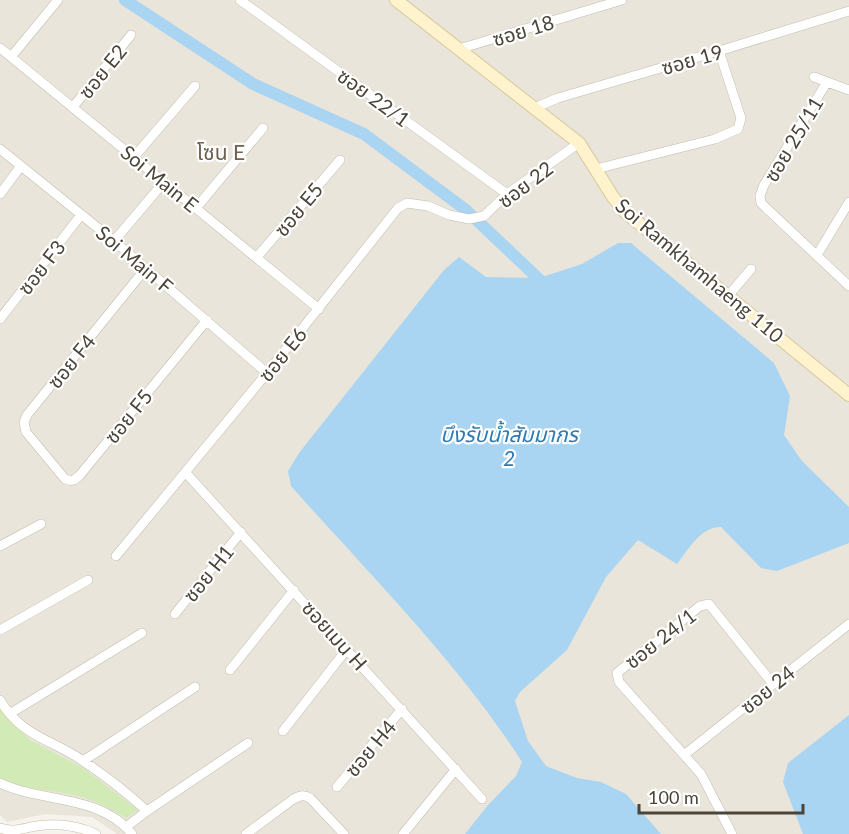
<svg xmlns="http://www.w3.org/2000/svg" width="849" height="834" viewBox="0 0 849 834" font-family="Lato,'Noto Sans Thai',sans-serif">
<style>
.residential{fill:#eae5da}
.green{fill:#d2eab5}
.water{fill:#a9d4f2}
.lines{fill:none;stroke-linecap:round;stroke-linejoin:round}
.canal{stroke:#a9d4f2;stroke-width:12}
.street-casing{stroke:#c2bbae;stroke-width:10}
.secondary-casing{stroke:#d6c79b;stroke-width:14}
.street{stroke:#fff;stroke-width:9}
.secondary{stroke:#fff3cd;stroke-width:12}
.labels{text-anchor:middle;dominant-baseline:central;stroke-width:4.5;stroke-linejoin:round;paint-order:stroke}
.street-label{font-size:20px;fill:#4b4439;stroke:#fff}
.neighbourhood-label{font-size:21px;fill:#6e6250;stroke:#fff}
.water-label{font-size:21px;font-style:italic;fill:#2e7ab2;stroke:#fff}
</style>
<rect width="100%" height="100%" fill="#f6f3ec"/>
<path class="residential" d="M0 0H849V834H117L92 817 46 814 7 822 0 815Z"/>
<path class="green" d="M0 708 30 740 83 768 138 810 126 818C109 808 93 799 74 795 46 789 27 790 0 778Z"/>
<path class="water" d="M618 243H631L774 363 790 396 784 435 802 461 849 507V543L777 571 761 568 721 527C700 527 689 549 677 564L638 540 606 577 567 650 520 692 515 701 528 741 546 766 577 778 601 782 626 794 661 834H465L488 805 516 776 522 762C459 663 369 574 291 486L288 471 299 453 444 270 459 257 486 277 539 278 582 264Z
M849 715V834H803L783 782 788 763Z"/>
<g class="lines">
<path class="canal" d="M125 0 253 84 364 134 466 210 542 282V293"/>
<g class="street-casing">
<path id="street" d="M240 0 507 194
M0 48 319 309
M459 49 622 0
M11 57 58 0
M814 77 849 90
M827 82 764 185 760 196 761 203 849 286
M73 107 131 35
M534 108 558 98 719 51 849 11
M0 149 114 241 267 373
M134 157 195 86
M596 169 715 139 738 129 741 118 719 51
M0 194 21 166
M196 208 263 128
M114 241 164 182
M817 255 849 202
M257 257 340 160
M146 268 27 415 24 422 26 432 65 479C72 482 75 480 80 475L207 320
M728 296 751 269
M0 319 81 215
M186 473 482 799
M0 546 41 524
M116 556 267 373 398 208 407 203 428 206 449 215 469 219 484 216 507 194 579 143
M175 614 241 532
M0 630 88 580
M230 670 294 590
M0 700C20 734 46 738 77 757 102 773 125 791 147 811
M11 713 142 633
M283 731 347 649
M684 755 849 624
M83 761 195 687
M0 783C41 803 100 794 132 834
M337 787 402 709
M126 827 147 811 248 743
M0 828C17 834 29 825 46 825 62 824 81 827 96 834
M246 834 292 800C299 796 303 794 310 798L344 834
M403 834 456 769
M732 834 701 774 619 682 617 673 700 606 709 604 773 684"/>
</g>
<g class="secondary-casing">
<path id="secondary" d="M396 0 579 143 613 197 625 212 849 395"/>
</g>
<use href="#street" class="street"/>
<use href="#secondary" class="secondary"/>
</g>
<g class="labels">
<g class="street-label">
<text transform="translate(523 30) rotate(-17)">ซอย 18</text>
<text transform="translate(692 59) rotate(-16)">ซอย 19</text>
<text transform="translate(102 71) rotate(-51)">ซอย E2</text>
<text transform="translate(374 97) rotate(36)">ซอย 22/1</text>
<text transform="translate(793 139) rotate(-59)">ซอย 25/11</text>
<text transform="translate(160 178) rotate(39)">Soi Main E</text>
<text transform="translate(525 184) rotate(-37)">ซอย 22</text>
<text transform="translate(298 209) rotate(-50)">ซอย E5</text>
<text transform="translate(135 259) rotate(40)">Soi Main F</text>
<text transform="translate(41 267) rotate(-52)">ซอย F3</text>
<text transform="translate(700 270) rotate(40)">Soi Ramkhamhaeng 110</text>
<text transform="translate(282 354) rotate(-51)">ซอย E6</text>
<text transform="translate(71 361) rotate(-51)">ซอย F4</text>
<text transform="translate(128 416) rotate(-51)">ซอย F5</text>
<text transform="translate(208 573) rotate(-51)">ซอย H1</text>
<text transform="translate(335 635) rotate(48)">ซอยเมน H</text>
<text transform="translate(660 638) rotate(-38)">ซอย 24/1</text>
<text transform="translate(767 689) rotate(-39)">ซอย 24</text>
<text transform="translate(370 748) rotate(-50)">ซอย H4</text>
</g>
<g class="neighbourhood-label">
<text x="221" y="151">โซน E</text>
</g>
<g class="water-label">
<text x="509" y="433">บึงรับน้ำสัมมากร<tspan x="509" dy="24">2</tspan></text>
</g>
</g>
<path d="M639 804v9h164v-9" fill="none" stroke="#4b4439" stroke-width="3"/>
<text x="648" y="804" font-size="18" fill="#4b4439" stroke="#ffffff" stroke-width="4.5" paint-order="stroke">100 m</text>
</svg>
